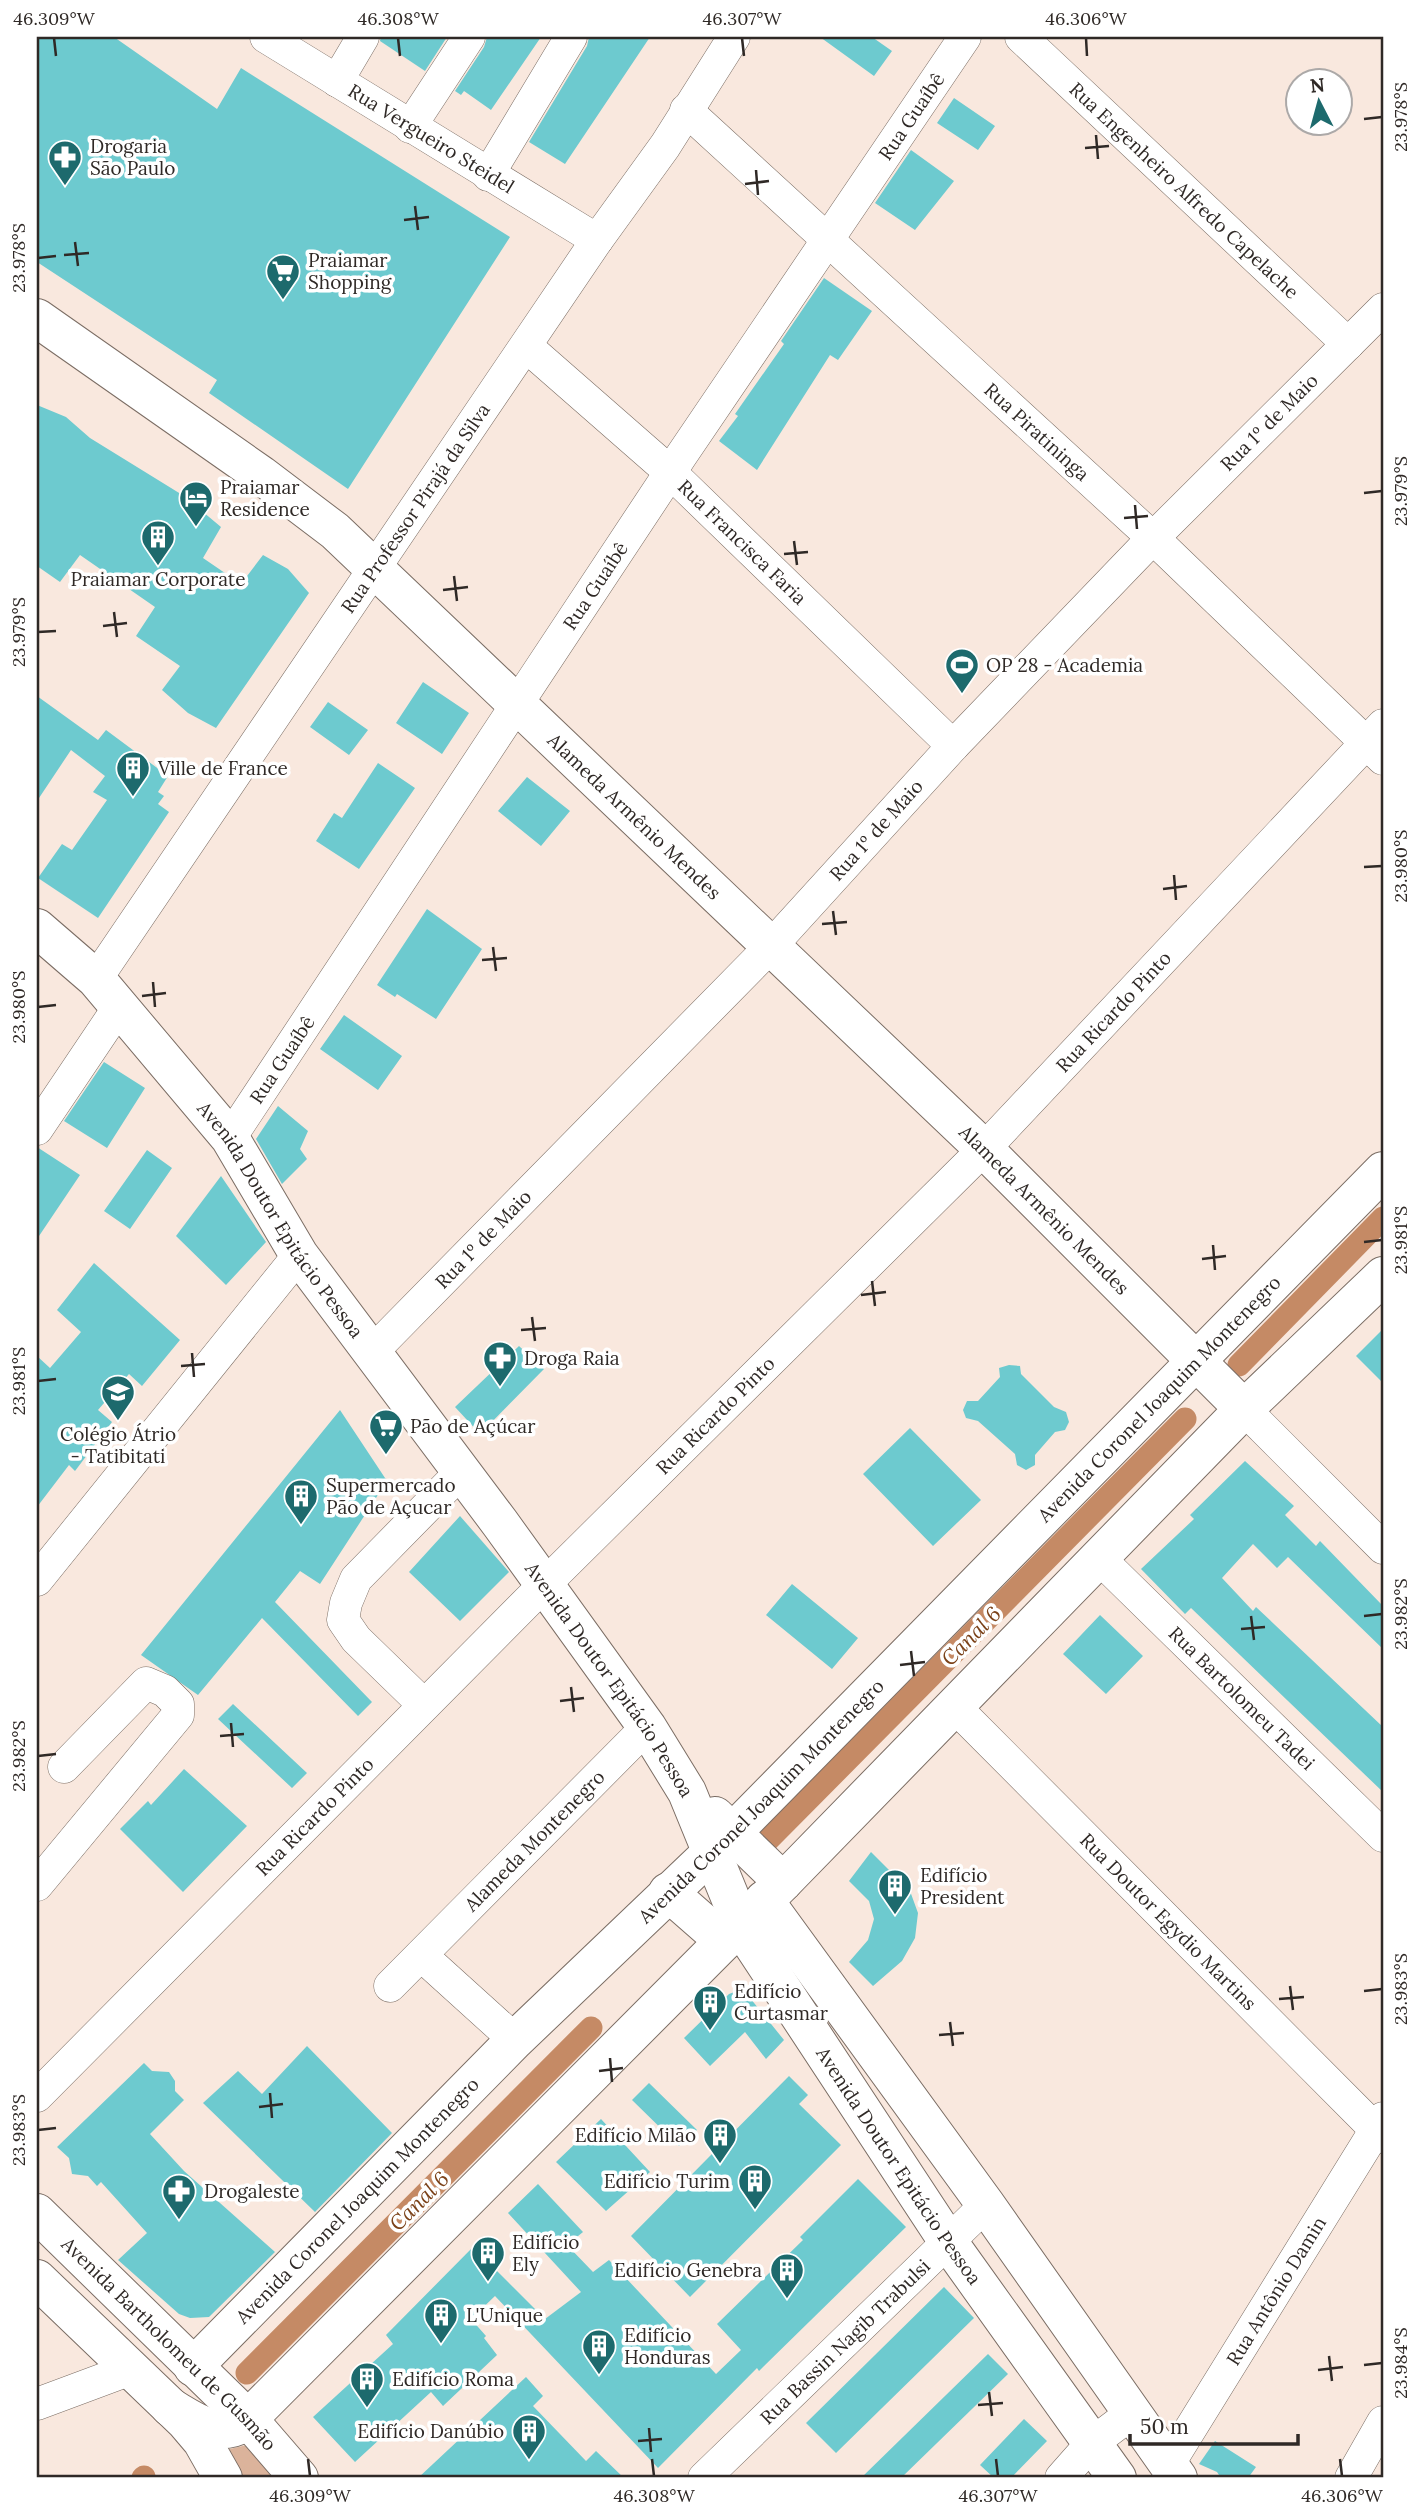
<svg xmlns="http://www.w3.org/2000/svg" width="1420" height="2515" viewBox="0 0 1420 2515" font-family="Lora,serif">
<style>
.green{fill:#dbb39b}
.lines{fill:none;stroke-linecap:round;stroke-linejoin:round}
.canal{stroke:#c58a65;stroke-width:23}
.building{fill:#6dcacf}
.minor-casing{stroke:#7b6d64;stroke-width:33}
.major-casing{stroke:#7b6d64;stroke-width:40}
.minor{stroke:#fff;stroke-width:32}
.major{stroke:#fff;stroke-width:38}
.ticks{fill:none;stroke:#2f2926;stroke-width:2.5}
.labels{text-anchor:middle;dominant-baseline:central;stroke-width:7;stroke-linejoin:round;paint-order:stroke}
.street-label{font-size:19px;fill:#2f2926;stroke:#fff}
.poi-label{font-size:19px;fill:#2f2926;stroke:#fff;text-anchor:start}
.water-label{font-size:21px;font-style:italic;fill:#7b4219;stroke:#fff}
.neatline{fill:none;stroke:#2f2926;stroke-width:2.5}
.ticks-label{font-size:18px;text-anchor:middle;fill:#2f2926}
</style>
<rect width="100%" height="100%" fill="#f9e8de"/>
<path class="green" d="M247 2445 279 2478H236L228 2453 230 2449Z"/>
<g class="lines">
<path class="canal" d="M1239 1365 1383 1218
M756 1852 1185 1419
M247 2373 591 2028
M143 2478 144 2477"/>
</g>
<path class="building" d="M37 37H114L217 109 241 68 510 237 348 489 209 393 217 380 37 262Z
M381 37H447L425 71 380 41Z
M487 37H541L491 110 464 91 461 95 455 91 484 47Z
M589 37H650L565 164 529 142 587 46Z
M820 37H872L892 51 874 76Z
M954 98 995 126 978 150 937 123Z
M911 150 954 181 915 230 875 203Z
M824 278 872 311 838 360 830 355 757 470 719 441 738 416 735 414 784 344 781 341Z
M37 405 66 417 90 438 184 496 221 527 203 558 241 584 263 555 288 569 309 593 216 728 188 713 162 690 180 666 136 636 155 607 80 555 60 582 37 566Z
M423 682 469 713 442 754 396 723Z
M37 696 98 740 106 730 168 776 158 792 164 796 158 804 169 812 98 918 38 878 62 844 72 850 107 800 93 792 105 776 71 750 37 801Z
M328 702 368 730 349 755 310 727Z
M378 763 415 788 359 869 316 841 334 813 342 818Z
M527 777 570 811 541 846 498 811Z
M427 909 482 949 436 1019 397 994 395 997 377 985Z
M344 1015 402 1056 378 1090 320 1049Z
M104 1062 145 1088 107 1148 64 1121Z
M278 1106 308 1131 300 1149 307 1159 282 1184 256 1139Z
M37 1147 80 1175 37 1239Z
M147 1150 172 1168 130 1229 104 1211Z
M221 1176 266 1242 226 1285 176 1236Z
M94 1263 180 1340 142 1386 129 1374 98 1410 112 1422 75 1471 69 1465 37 1507V1356L50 1368 81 1332 57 1310Z
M1383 1329V1383L1356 1356Z
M519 1346 544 1369 480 1434 455 1407Z
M1009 1365 1020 1366 1021 1374 1054 1407 1066 1412 1069 1422 1065 1430 1055 1432 1035 1455V1465L1026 1470 1017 1465 1015 1454 978 1421 966 1418 963 1410 967 1401H978L1000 1377 999 1368Z
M340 1410 387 1481 320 1584 300 1571 275 1602 372 1702 358 1716 262 1618 198 1695 141 1655Z
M910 1428 981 1500 933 1546 863 1474Z
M1245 1461 1294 1506 1285 1515 1316 1546 1320 1541 1383 1606V1649L1288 1557 1277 1568 1253 1544 1222 1578 1253 1611 1256 1607 1383 1727V1792L1191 1608 1185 1614 1141 1569 1194 1519 1190 1515Z
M460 1516 509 1572 460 1621 409 1572Z
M792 1584 858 1638 832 1669 766 1615Z
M1100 1615 1143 1656 1106 1694 1063 1654Z
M233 1704 307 1773 292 1788 218 1719Z
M184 1769 247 1826 183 1892 120 1829 148 1801 151 1805Z
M871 1852 910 1891 918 1913 915 1938 902 1961 873 1986 849 1962 868 1940 874 1919 869 1901 849 1881Z
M737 1991 746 1993 784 2040 766 2059 745 2032 710 2066 684 2038 729 1994Z
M307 2046 392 2133 315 2212 203 2103 238 2071 262 2094Z
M144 2063 152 2071 169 2072 175 2081V2091L184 2100 150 2134 184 2171 275 2252 209 2317 190 2318 179 2314 118 2260 147 2233 101 2182 97 2186 88 2176 72 2174 69 2158 57 2147Z
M789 2076 808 2095 799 2104 841 2145 690 2297 631 2236Z
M649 2083 697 2130 679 2146 632 2100Z
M601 2119 650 2172 606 2211 556 2162Z
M858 2179 906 2227 759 2371 757 2368 658 2468 495 2296 471 2319 486 2336 484 2338 497 2355 443 2406 431 2392 355 2462 313 2417 393 2344 386 2335 473 2247 545 2319 581 2292 508 2213 538 2184 583 2232 567 2245 593 2272 609 2260 716 2374 741 2350 717 2324 803 2240 800 2237Z
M944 2287 974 2318 836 2453 806 2423Z
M988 2354 1008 2374 901 2478H861Z
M526 2377 543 2396 533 2406 586 2461 596 2451 624 2478H418Z
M1024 2419 1047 2441 1011 2478H994L980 2465Z
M1215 2441 1256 2467 1248 2478H1221L1217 2472 1199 2464Z"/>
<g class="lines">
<g class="minor-casing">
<g id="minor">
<path id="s1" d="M266 37 597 240"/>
<path id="s2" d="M1021 37 1348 344"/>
<path d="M337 81 363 37"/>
<path id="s3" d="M686 110 1153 538 1383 759"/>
<path d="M410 127 469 37"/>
<path d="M488 175 571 37"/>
<path id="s4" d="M526 346 670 472 953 746"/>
<path id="s5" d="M96 979 597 240 665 146 734 37"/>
<path d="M37 1129 119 1007"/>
<path id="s6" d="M230 1138 681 456 965 37"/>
<path d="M371 1353 772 945 953 746 1153 538 1383 309"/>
<path d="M1244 1409 1383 1548"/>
<path id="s7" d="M1099 1558 1383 1836"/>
<path d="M37 1580 299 1255"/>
<path d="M424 1705 356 1639 343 1620 346 1603 356 1579 461 1472"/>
<path id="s8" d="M954 1706 1383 2137"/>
<path d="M37 1885 178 1715V1704L165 1691 146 1683 64 1767"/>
<path d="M421 1955 515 2040"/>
<path id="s9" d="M390 1986 647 1727"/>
<path id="s10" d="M37 2096 545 1584 984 1149 1383 725"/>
<path d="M37 2404 131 2369"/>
<path id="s11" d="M1168 2465 1383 2118"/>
<path id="s12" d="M704 2478 986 2205"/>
<path d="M1061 2478 1091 2444 1132 2413"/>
<path d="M1351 2478 1383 2422"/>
</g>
</g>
<g class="major-casing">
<g id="major">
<path id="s13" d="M37 318 261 475 335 531 984 1149 1244 1409"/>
<path id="s14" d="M37 928 96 979 230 1138 299 1255 500 1523 647 1727 687 1792 741 1924 753 1945 949 2243 1117 2478"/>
<path d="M715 1816 783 1882"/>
<path d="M668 1892 724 1941"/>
<path d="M764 1900 986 2205 1178 2478"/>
<path id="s15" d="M37 2213 248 2419 299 2478"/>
<path d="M37 2279 185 2421 202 2441 223 2478"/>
<path id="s16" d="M193 2367 515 2040 733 1832 1383 1171"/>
<path d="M170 2407C194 2421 216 2439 244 2423L783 1882 1244 1409 1383 1276"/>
</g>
</g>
<use href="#minor" class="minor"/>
<use href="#major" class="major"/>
</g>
<path class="ticks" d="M54 38 56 56M398 38 400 56M742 38 744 56M1086 38 1087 56M1364 119 1382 117M1096 135 1098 159M1085 148 1109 146M756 170 758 195M745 184 769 181M415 206 418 230M404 220 429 217M75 242 78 266M64 255 89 253M38 258 56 256M1364 493 1382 491M1135 505 1137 529M1124 518 1148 516M794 541 797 565M784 554 808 552M454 576 457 601M443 590 468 587M114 612 117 637M103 626 127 623M38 632 56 631M1364 867 1382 866M1174 875 1176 900M1163 889 1187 886M833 911 836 935M822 924 847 922M493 947 496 971M482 960 507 958M153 982 155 1007M142 996 166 993M38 1007 56 1005M1364 1242 1382 1240M1213 1245 1215 1270M1202 1259 1226 1256M872 1281 875 1306M861 1295 886 1292M532 1317 535 1341M521 1330 546 1328M192 1353 194 1377M181 1366 205 1364M38 1381 56 1379M1251 1616 1254 1640M1364 1616 1382 1614M1241 1629 1265 1627M911 1651 914 1676M900 1665 925 1662M571 1687 574 1712M560 1701 584 1698M231 1723 233 1747M220 1736 244 1734M38 1756 56 1754M1290 1986 1293 2010M1364 1991 1382 1989M1279 1999 1304 1997M950 2022 953 2046M939 2035 964 2033M610 2058 612 2082M599 2071 623 2068M270 2093 272 2118M259 2107 283 2104M38 2130 56 2128M1329 2356 1332 2381M1364 2365 1382 2363M1318 2370 1343 2367M989 2392 992 2416M978 2405 1003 2403M649 2428 651 2452M638 2441 662 2439M308 2459 310 2476M652 2459 654 2476M996 2459 998 2476M1340 2459 1342 2476"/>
<defs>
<g id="pharmacy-pin" transform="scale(1.75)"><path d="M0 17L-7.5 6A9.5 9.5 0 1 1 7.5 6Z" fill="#1d6a6d" stroke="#fff"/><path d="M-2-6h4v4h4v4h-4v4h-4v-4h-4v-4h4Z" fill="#fff"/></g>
<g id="supermarket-pin" transform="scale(1.75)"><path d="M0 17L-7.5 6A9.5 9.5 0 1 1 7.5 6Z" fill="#1d6a6d" stroke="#fff"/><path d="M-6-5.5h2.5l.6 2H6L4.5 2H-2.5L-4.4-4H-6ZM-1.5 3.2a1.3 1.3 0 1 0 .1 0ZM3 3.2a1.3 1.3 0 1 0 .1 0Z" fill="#fff"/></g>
<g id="hotel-pin" transform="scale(1.75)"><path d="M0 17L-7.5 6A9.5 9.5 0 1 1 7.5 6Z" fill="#1d6a6d" stroke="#fff"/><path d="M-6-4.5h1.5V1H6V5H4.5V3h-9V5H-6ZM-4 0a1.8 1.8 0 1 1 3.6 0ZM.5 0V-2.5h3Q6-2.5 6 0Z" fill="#fff"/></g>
<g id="building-pin" transform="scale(1.75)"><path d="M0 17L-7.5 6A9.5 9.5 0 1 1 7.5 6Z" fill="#1d6a6d" stroke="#fff"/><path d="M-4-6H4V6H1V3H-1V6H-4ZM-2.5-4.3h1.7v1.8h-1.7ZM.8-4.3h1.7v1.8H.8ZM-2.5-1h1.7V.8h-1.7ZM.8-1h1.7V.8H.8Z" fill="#fff"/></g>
<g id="stadium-pin" transform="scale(1.75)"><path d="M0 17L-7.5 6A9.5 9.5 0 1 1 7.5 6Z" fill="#1d6a6d" stroke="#fff"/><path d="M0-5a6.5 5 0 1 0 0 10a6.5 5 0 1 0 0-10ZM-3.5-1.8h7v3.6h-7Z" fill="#fff"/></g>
<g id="school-pin" transform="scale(1.75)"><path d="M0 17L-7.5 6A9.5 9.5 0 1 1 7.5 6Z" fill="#1d6a6d" stroke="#fff"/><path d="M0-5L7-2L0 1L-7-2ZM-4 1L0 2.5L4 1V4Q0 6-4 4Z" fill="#fff"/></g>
</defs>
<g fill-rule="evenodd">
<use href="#pharmacy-pin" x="65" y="157"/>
<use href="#supermarket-pin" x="283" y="271"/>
<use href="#hotel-pin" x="196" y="498"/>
<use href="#building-pin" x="158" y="537"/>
<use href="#stadium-pin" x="962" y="665"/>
<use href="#building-pin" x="133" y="768"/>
<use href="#pharmacy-pin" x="500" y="1358"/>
<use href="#school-pin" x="118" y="1392"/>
<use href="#supermarket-pin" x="386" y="1426"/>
<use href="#building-pin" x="301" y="1496"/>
<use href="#building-pin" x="895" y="1886"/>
<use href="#building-pin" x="710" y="2002"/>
<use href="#building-pin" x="720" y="2135"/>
<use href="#building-pin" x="755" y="2181"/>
<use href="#pharmacy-pin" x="179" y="2191"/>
<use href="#building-pin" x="488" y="2253"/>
<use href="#building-pin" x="787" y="2270"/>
<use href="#building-pin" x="441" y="2315"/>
<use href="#building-pin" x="599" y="2346"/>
<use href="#building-pin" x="367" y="2379"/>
<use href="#building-pin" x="529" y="2431"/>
</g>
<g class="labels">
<g class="street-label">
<text stroke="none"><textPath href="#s6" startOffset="1228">Rua Guaíbê</textPath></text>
<text stroke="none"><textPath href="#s1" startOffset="194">Rua Vergueiro Steidel</textPath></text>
<text stroke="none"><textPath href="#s2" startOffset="224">Rua Engenheiro Alfredo Capelache</textPath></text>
<text transform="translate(1269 422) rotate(-45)">Rua 1º de Maio</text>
<text stroke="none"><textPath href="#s3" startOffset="476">Rua Piratininga</textPath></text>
<text stroke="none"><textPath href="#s5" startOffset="569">Rua Professor Pirajá da Silva</textPath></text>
<text stroke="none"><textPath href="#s4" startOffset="292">Rua Francisca Faria</textPath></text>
<text stroke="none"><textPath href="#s6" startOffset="662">Rua Guaíbê</textPath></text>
<text stroke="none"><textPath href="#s13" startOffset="780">Alameda Armênio Mendes</textPath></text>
<text transform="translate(876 830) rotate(-48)">Rua 1º de Maio</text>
<text stroke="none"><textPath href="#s10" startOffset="1528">Rua Ricardo Pinto</textPath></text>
<text stroke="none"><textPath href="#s6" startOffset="94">Rua Guaíbê</textPath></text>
<text stroke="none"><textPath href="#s13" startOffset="1348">Alameda Armênio Mendes</textPath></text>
<text stroke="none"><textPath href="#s14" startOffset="382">Avenida Doutor Epitácio Pessoa</textPath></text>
<text transform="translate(483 1239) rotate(-46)">Rua 1º de Maio</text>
<text stroke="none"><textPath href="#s16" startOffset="1368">Avenida Coronel Joaquim Montenegro</textPath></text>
<text stroke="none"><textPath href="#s10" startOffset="961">Rua Ricardo Pinto</textPath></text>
<text stroke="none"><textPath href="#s14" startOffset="948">Avenida Doutor Epitácio Pessoa</textPath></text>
<text stroke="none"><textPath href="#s7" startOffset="200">Rua Bartolomeu Tadei</textPath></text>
<text stroke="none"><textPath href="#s16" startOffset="802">Avenida Coronel Joaquim Montenegro</textPath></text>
<text stroke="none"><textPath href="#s10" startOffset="394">Rua Ricardo Pinto</textPath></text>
<text stroke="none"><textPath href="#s9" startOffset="205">Alameda Montenegro</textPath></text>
<text stroke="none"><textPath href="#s8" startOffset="304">Rua Doutor Egydio Martins</textPath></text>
<text stroke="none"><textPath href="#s14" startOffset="1516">Avenida Doutor Epitácio Pessoa</textPath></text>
<text stroke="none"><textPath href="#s16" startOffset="234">Avenida Coronel Joaquim Montenegro</textPath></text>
<text stroke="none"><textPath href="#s11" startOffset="205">Rua Antônio Damin</textPath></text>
<text stroke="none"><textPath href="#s12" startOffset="196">Rua Bassin Nagib Trabulsi</textPath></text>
<text stroke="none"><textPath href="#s15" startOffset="186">Avenida Bartholomeu de Gusmão</textPath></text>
</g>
<g class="poi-label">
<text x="90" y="146">Drogaria<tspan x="90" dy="22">São Paulo</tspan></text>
<text x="308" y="260">Praiamar<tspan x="308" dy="22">Shopping</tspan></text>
<text x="220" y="487">Praiamar<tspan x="220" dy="22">Residence</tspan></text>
<text x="158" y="579" text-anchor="middle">Praiamar Corporate</text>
<text x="986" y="665">OP 28 - Academia</text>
<text x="158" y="768">Ville de France</text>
<text x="524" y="1358">Droga Raia</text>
<text x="410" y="1426">Pão de Açúcar</text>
<text x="118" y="1434" text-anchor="middle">Colégio Átrio<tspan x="118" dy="22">- Tatibitati</tspan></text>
<text x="326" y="1485">Supermercado<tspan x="326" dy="22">Pão de Açucar</tspan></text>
<text x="920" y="1875">Edifício<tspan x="920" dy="22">President</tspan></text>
<text x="734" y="1991">Edifício<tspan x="734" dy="22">Curtasmar</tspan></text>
<text x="696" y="2135" text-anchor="end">Edifício Milão</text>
<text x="730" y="2181" text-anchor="end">Edifício Turim</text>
<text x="204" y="2191">Drogaleste</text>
<text x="512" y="2242">Edifício<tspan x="512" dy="22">Ely</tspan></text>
<text x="762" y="2270" text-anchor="end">Edifício Genebra</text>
<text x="466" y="2315">L'Unique</text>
<text x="624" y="2335">Edifício<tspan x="624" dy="22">Honduras</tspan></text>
<text x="392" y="2379">Edifício Roma</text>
<text x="504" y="2431" text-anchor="end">Edifício Danúbio</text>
</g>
<g class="water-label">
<text transform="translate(971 1636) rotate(-45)">Canal 6</text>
<text transform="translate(419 2201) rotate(-45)">Canal 6</text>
</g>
</g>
<rect width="1420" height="2515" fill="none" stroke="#ffffff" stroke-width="77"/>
<g transform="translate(1319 102) rotate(354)"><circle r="33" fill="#ffffff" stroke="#aca9a8" stroke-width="2"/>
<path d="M0-5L12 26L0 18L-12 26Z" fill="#1d6a6d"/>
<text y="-10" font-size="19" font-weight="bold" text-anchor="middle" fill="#2f2926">N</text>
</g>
<path d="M1130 2434v10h168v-10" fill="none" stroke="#2f2926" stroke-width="3.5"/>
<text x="1140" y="2434" font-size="21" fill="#2f2926" stroke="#ffffff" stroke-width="5" paint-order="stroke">50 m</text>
<rect x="38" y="38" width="1344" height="2438" class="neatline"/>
<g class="ticks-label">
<text x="54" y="25">46.309°W</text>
<text x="398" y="25">46.308°W</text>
<text x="742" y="25">46.307°W</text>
<text x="1086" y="25">46.306°W</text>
<text transform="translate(1401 117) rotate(-90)" y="6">23.978°S</text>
<text transform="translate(19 258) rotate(-90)" y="6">23.978°S</text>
<text transform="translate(1401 491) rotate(-90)" y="6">23.979°S</text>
<text transform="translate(19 632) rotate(-90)" y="6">23.979°S</text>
<text transform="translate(1401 866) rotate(-90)" y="6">23.980°S</text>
<text transform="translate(19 1007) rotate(-90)" y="6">23.980°S</text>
<text transform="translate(1401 1240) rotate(-90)" y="6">23.981°S</text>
<text transform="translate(19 1381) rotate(-90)" y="6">23.981°S</text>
<text transform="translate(1401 1614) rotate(-90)" y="6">23.982°S</text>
<text transform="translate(19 1756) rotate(-90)" y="6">23.982°S</text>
<text transform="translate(1401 1989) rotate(-90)" y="6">23.983°S</text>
<text transform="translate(19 2130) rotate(-90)" y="6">23.983°S</text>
<text transform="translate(1401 2363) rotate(-90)" y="6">23.984°S</text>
<text x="310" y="2502">46.309°W</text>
<text x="654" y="2502">46.308°W</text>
<text x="998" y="2502">46.307°W</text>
<text x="1342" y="2502">46.306°W</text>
</g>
</svg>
